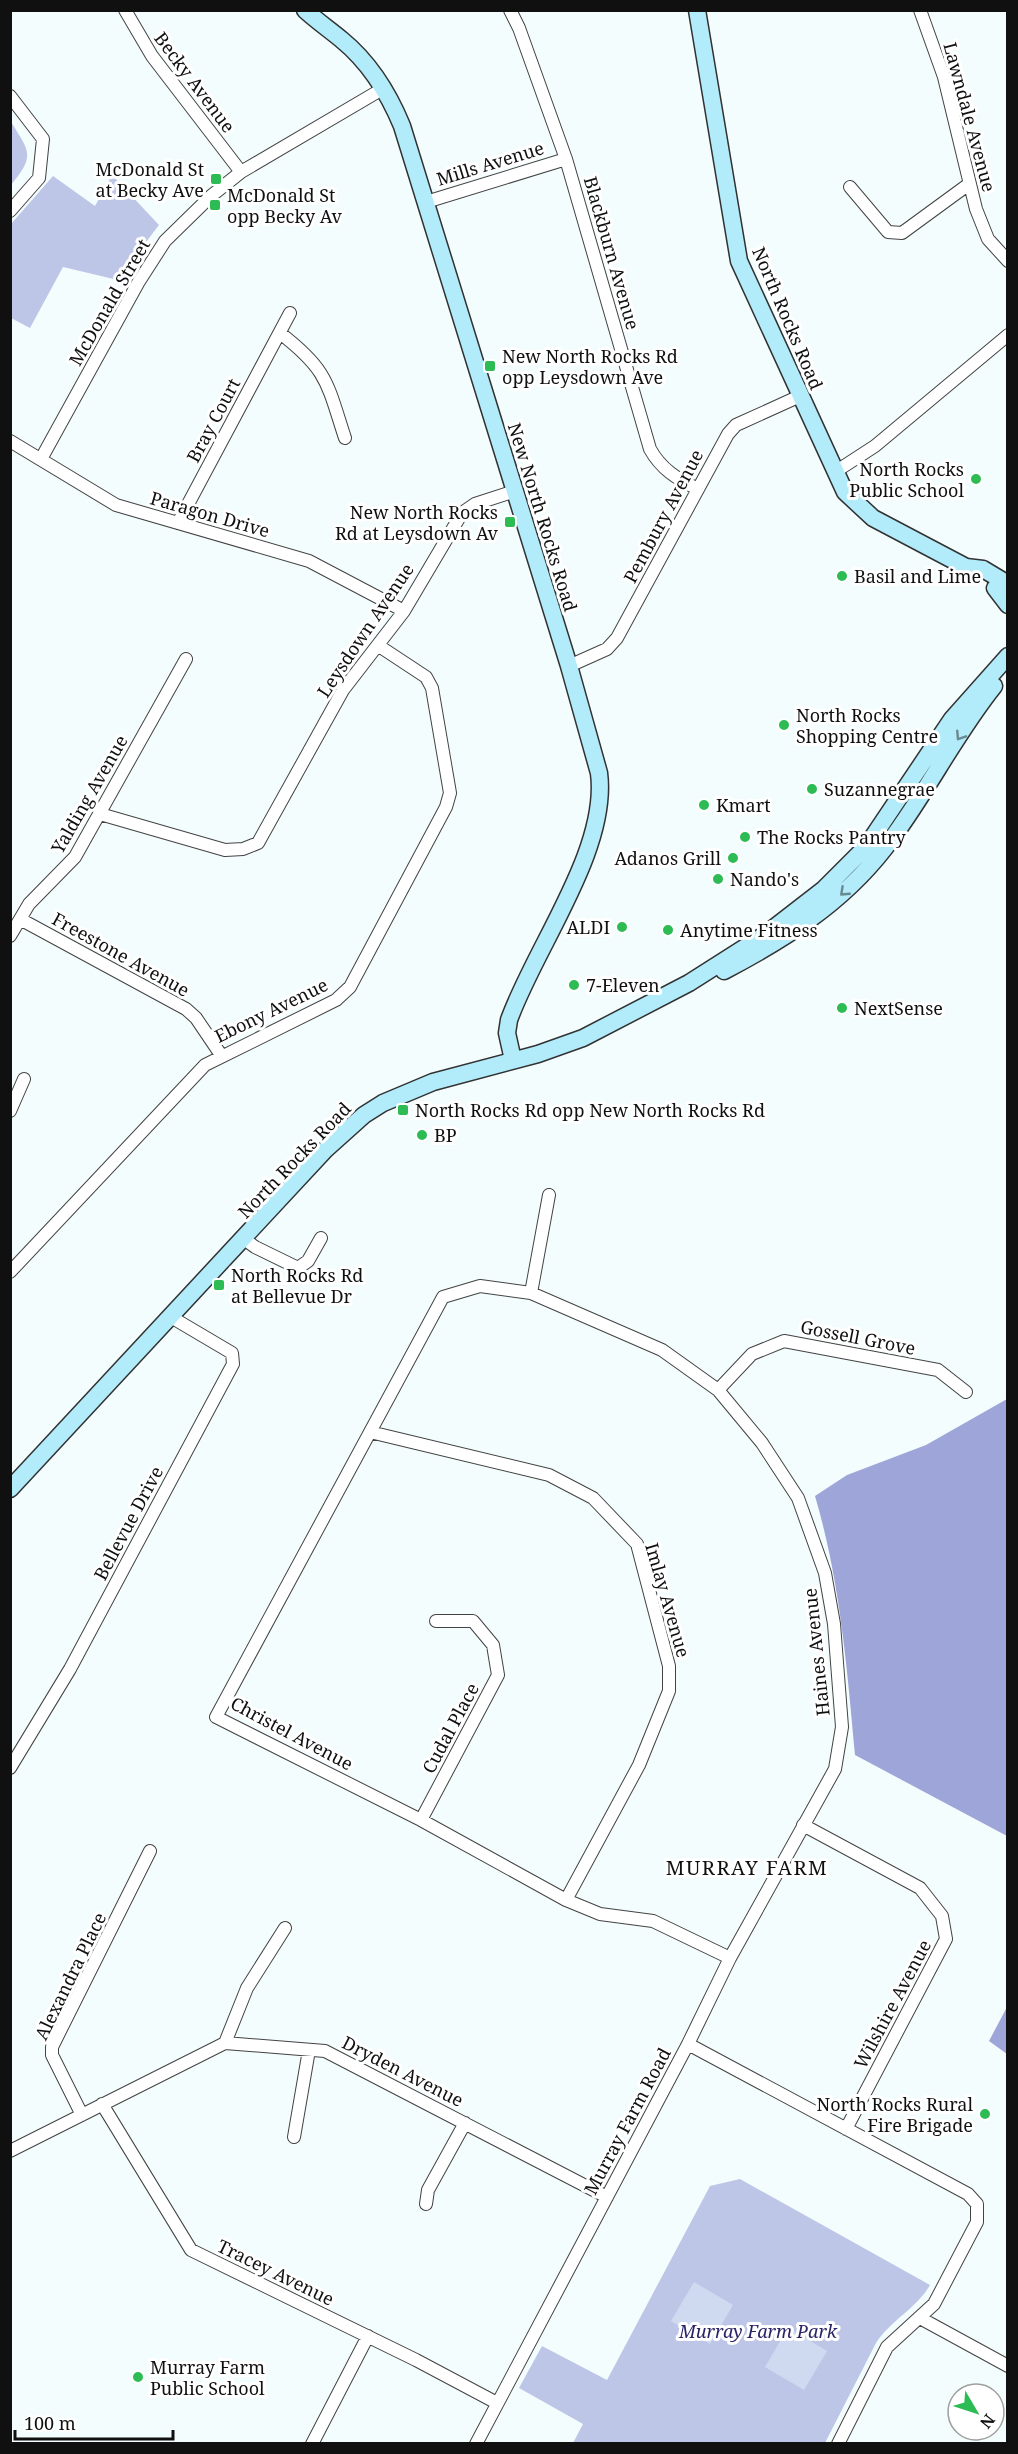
<svg xmlns="http://www.w3.org/2000/svg" width="1018" height="2454" viewBox="0 0 1018 2454" font-family="'Noto Serif',serif">
<style>
.green{fill:#bec6e8}
.forest{fill:#9ea5d8}
.pitch{fill:#cfdaf0}
.lines{fill:none;stroke-linecap:round;stroke-linejoin:round}
.street-casing{stroke:#434343;stroke-width:14}
.secondary-casing{stroke:#323232;stroke-width:19}
.street{stroke:#fff;stroke-width:12}
.secondary{stroke:#b2ecfb;stroke-width:16}
.oneway{stroke:#698991}
.poi-dot{fill:#2dbb54;stroke:#fff;stroke-width:2}
.labels{text-anchor:middle;dominant-baseline:central;stroke-width:6;stroke-linejoin:round;paint-order:stroke}
.street-label{font-size:18px;fill:#101010;stroke:#fff}
.poi-label{font-size:18px;fill:#101010;stroke:#fff;text-anchor:start}
.park-label{font-size:18px;font-style:italic;fill:#2a2266;stroke:#fff}
.neighbourhood-label{font-size:20px;letter-spacing:1.5px;fill:#101010;stroke:#fff}
</style>
<rect width="100%" height="100%" fill="#f3fdfe"/>
<path class="green" d="M11 122C30 152 35 156 11 185Z
M112 175 159 225 140 250 122 281 63 267 30 328 11 318V224L53 176 95 206Z
M740 2179 930 2285C917 2308 891 2320 876 2343L825 2443H573L583 2424 519 2388 542 2346 607 2380 710 2186Z"/>
<path class="forest" d="M1007 1399V1836L855 1755C847 1667 840 1581 815 1496L847 1475 926 1445Z
M1007 2007V2054L989 2041Z"/>
<path class="pitch" d="M694 2282 733 2305 710 2344 671 2321Z
M788 2328 827 2351 804 2390 765 2367Z"/>
<g class="lines">
<g class="street-casing">
<path id="street" d="M125 10 152 56 241 172
M510 10 519 28 566 159 650 449C661 469 677 479 698 489
M920 10 944 77 976 209 988 239 1008 261
M10 96 43 139 39 178 10 211
M850 187 888 232 902 233 969 184
M426 202 566 159
M280 333C328 370 327 383 345 438
M10 441 116 505 309 561 404 611
M41 459 138 283 165 241 211 196 241 172 384 88
M835 472 875 446 1008 335
M178 523 290 313
M569 666 607 649 617 638 728 434 736 425 800 396
M100 814 225 850 243 849 258 843 343 690 404 611 462 513 475 504 515 491
M20 919 186 1009 196 1018 221 1055
M10 936 29 904 75 857 186 659
M10 1111 24 1079
M244 1239 255 1247 298 1268 308 1261 321 1238
M10 1272 205 1065 336 1000 350 987 446 807 450 793 432 688 426 677 379 646
M531 1293 549 1195
M718 1390 752 1354 784 1341 938 1370 966 1392
M370 1432 549 1475 593 1498 637 1544 669 1666V1691L639 1765 566 1900
M10 1768 70 1669 233 1364 232 1353 171 1317
M421 1820 498 1675 493 1645 473 1621H436
M803 1825 920 1888 942 1916 946 1939 846 2129
M225 2043 247 1988 285 1928
M688 2044 968 2194 977 2204V2222L934 2304 887 2347 838 2444
M102 2104 191 2250 416 2360 497 2403
M82 2115 52 2055V2047L150 1851
M294 2137 309 2050
M10 2151 225 2043 325 2051 607 2197
M426 2204 428 2190 465 2123
M920 2318 1008 2366
M312 2444 368 2336
M476 2444 688 2044 730 1958 835 1769 842 1727 834 1624 825 1573 798 1498 762 1443 718 1390 662 1350 531 1293 480 1286 443 1297 216 1717 421 1820 566 1900 600 1914 653 1921 730 1958"/>
</g>
<g class="secondary-casing">
<path id="secondary" d="M305 10C317 21 330 30 342 40 370 63 388 92 402 126L569 666 599 773C609 850 535 947 509 1020L507 1033 513 1060
M697 10 739 261 845 492 873 518 966 567 983 569 1008 584
M995 588 1008 605
M724 971C785 939 841 904 884 849 924 798 953 737 994 686
M10 1489 325 1150 364 1115 383 1103 433 1082 538 1054 583 1038 689 983 766 934 824 889 866 847 952 719 1008 656"/>
</g>
<use href="#street" class="street"/>
<use href="#secondary" class="secondary"/>
</g>
<defs><path id="oneway-chevron" d="M-2-3.5L2.5 0L-2 3.5" fill="none" stroke-width="1.6" stroke-linecap="round" stroke-linejoin="round" transform="scale(1.5)"/></defs>
<g class="oneway">
<use href="#oneway-chevron" transform="translate(960 736) rotate(123)"/>
<use href="#oneway-chevron" transform="translate(844 892) rotate(137)"/>
</g>
<g class="poi-dot">
<rect x="210" y="173" width="12" height="12" rx="3"/>
<rect x="209" y="199" width="12" height="12" rx="3"/>
<rect x="484" y="360" width="12" height="12" rx="3"/>
<circle cx="976" cy="479" r="6"/>
<rect x="504" y="516" width="12" height="12" rx="3"/>
<circle cx="842" cy="576" r="6"/>
<circle cx="784" cy="725" r="6"/>
<circle cx="812" cy="789" r="6"/>
<circle cx="704" cy="805" r="6"/>
<circle cx="745" cy="837" r="6"/>
<circle cx="733" cy="858" r="6"/>
<circle cx="718" cy="879" r="6"/>
<circle cx="622" cy="927" r="6"/>
<circle cx="668" cy="930" r="6"/>
<circle cx="574" cy="985" r="6"/>
<circle cx="842" cy="1008" r="6"/>
<rect x="397" y="1104" width="12" height="12" rx="3"/>
<circle cx="422" cy="1135" r="6"/>
<rect x="213" y="1279" width="12" height="12" rx="3"/>
<circle cx="985" cy="2114" r="6"/>
<circle cx="138" cy="2377" r="6"/>
</g>
<g class="labels">
<g class="street-label">
<text transform="translate(195 82) rotate(53)">Becky Avenue</text>
<text transform="translate(970 117) rotate(75)">Lawndale Avenue</text>
<text transform="translate(490 163) rotate(-17)">Mills Avenue</text>
<text transform="translate(612 253) rotate(74)">Blackburn Avenue</text>
<text transform="translate(109 302) rotate(-60)">McDonald Street</text>
<text transform="translate(788 318) rotate(67)">North Rocks Road</text>
<text transform="translate(213 420) rotate(-62)">Bray Court</text>
<text transform="translate(210 514) rotate(16)">Paragon Drive</text>
<text transform="translate(663 516) rotate(-62)">Pembury Avenue</text>
<text transform="translate(543 517) rotate(73)">New North Rocks Road</text>
<text transform="translate(365 630) rotate(-56)">Leysdown Avenue</text>
<text transform="translate(89 794) rotate(-60)">Yalding Avenue</text>
<text transform="translate(121 954) rotate(29)">Freestone Avenue</text>
<text transform="translate(271 1010) rotate(-26)">Ebony Avenue</text>
<text transform="translate(294 1160) rotate(-46)">North Rocks Road</text>
<text transform="translate(858 1337) rotate(11)">Gossell Grove</text>
<text transform="translate(128 1523) rotate(-62)">Bellevue Drive</text>
<text transform="translate(668 1600) rotate(74)">Imlay Avenue</text>
<text transform="translate(816 1652) rotate(-96)">Haines Avenue</text>
<text transform="translate(450 1728) rotate(-62)">Cudal Place</text>
<text transform="translate(292 1733) rotate(28)">Christel Avenue</text>
<text transform="translate(70 1976) rotate(-64)">Alexandra Place</text>
<text transform="translate(892 2004) rotate(-62)">Wilshire Avenue</text>
<text transform="translate(403 2071) rotate(27)">Dryden Avenue</text>
<text transform="translate(627 2121) rotate(-62)">Murray Farm Road</text>
<text transform="translate(276 2272) rotate(26)">Tracey Avenue</text>
</g>
<g class="poi-label">
<text x="204" y="169" text-anchor="end">McDonald St<tspan x="204" dy="21">at Becky Ave</tspan></text>
<text x="227" y="195">McDonald St<tspan x="227" dy="21">opp Becky Av</tspan></text>
<text x="502" y="356">New North Rocks Rd<tspan x="502" dy="21">opp Leysdown Ave</tspan></text>
<text x="964" y="469" text-anchor="end">North Rocks<tspan x="964" dy="21">Public School</tspan></text>
<text x="498" y="512" text-anchor="end">New North Rocks<tspan x="498" dy="21">Rd at Leysdown Av</tspan></text>
<text x="854" y="576">Basil and Lime</text>
<text x="796" y="715">North Rocks<tspan x="796" dy="21">Shopping Centre</tspan></text>
<text x="824" y="789">Suzannegrae</text>
<text x="716" y="805">Kmart</text>
<text x="757" y="837">The Rocks Pantry</text>
<text x="721" y="858" text-anchor="end">Adanos Grill</text>
<text x="730" y="879">Nando's</text>
<text x="610" y="927" text-anchor="end">ALDI</text>
<text x="680" y="930">Anytime Fitness</text>
<text x="586" y="985">7-Eleven</text>
<text x="854" y="1008">NextSense</text>
<text x="415" y="1110">North Rocks Rd opp New North Rocks Rd</text>
<text x="434" y="1135">BP</text>
<text x="231" y="1275">North Rocks Rd<tspan x="231" dy="21">at Bellevue Dr</tspan></text>
<text x="973" y="2104" text-anchor="end">North Rocks Rural<tspan x="973" dy="21">Fire Brigade</tspan></text>
<text x="150" y="2367">Murray Farm<tspan x="150" dy="21">Public School</tspan></text>
</g>
<g class="park-label">
<text x="758" y="2331">Murray Farm Park</text>
</g>
<g class="neighbourhood-label">
<text x="747" y="1867">MURRAY FARM</text>
</g>
</g>
<rect width="1018" height="2454" fill="none" stroke="#101010" stroke-width="24"/>
<g transform="translate(976 2412) rotate(129)"><circle r="28" fill="#ffffff" stroke="#9f9f9f" stroke-width="1.5"/>
<path d="M0-4.5L10 22L0 15L-10 22Z" fill="#2dbb54"/>
<text y="-9" font-size="16" font-weight="bold" text-anchor="middle" fill="#101010">N</text>
</g>
<path d="M15 2430v9h158v-9" fill="none" stroke="#101010" stroke-width="3"/>
<text x="24" y="2430" font-size="18" fill="#101010" stroke="#ffffff" stroke-width="4.5" paint-order="stroke">100 m</text>
</svg>
